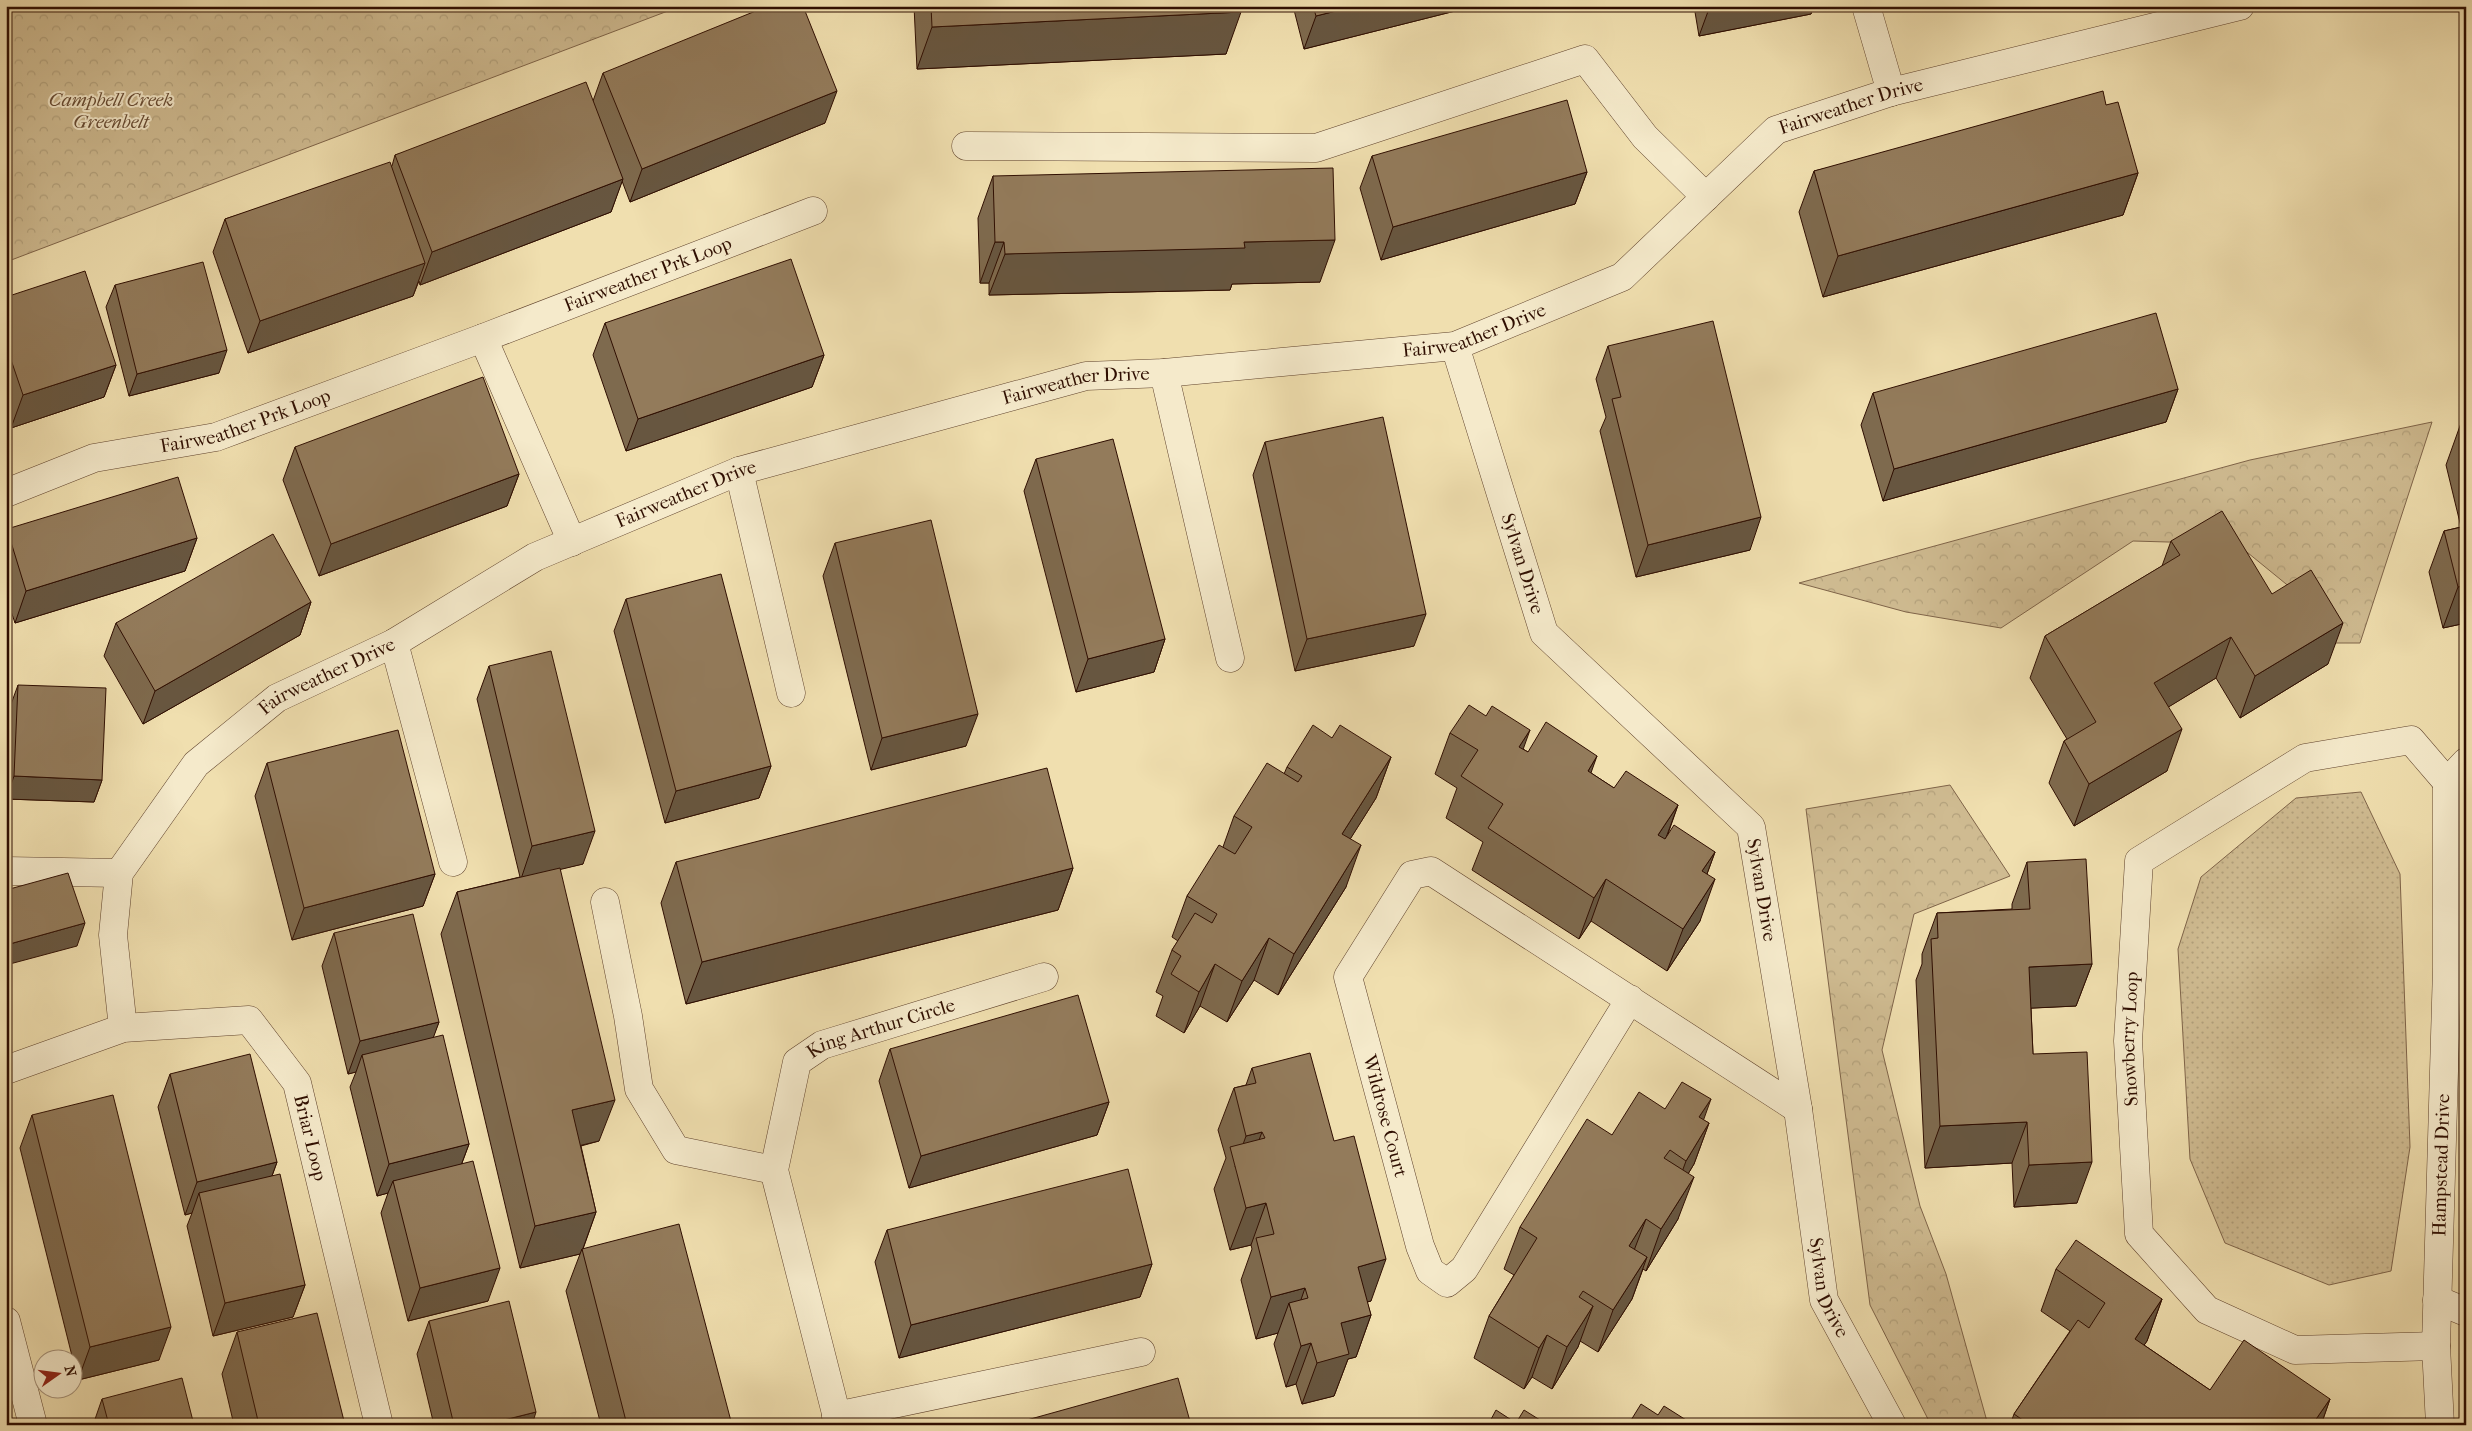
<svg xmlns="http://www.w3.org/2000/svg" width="2472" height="1431" viewBox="0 0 2472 1431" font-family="'IM FELL French Canon',serif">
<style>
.green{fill:url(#green-dots);stroke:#7f6449}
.forest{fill:url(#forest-crowns);stroke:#7f6449}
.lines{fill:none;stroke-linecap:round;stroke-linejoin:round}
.minor-casing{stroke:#5f422c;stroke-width:29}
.minor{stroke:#f5eacb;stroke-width:28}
.wall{fill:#7e6a4e;stroke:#2f0e01}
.shaded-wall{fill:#675640;stroke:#2f0e01}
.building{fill:#937b5b;stroke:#2f0e01}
.labels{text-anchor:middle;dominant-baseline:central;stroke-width:4;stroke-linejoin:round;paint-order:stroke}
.park-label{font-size:19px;font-style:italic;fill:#674b33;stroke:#f5eacb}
.street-label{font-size:19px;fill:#2f0e01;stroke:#f5eacb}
</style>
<defs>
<pattern id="green-dots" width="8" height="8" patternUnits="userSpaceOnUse" patternTransform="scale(1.25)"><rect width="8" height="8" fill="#cfbb91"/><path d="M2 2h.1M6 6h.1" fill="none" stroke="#b2a07b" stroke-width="1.8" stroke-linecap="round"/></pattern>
<pattern id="forest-crowns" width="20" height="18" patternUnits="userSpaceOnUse" patternTransform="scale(1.25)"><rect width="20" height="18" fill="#cfbb91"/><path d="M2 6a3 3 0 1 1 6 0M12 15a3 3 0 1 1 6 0" fill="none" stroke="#b2a07b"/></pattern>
</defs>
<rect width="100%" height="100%" fill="#f0dfaf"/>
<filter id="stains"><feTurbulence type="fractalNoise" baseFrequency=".004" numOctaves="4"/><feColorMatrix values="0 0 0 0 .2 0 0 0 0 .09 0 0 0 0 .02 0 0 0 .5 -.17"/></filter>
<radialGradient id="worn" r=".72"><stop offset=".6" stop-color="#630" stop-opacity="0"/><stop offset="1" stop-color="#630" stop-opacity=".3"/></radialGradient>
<path class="green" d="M2361 792 2400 874 2410 1147 2391 1271 2329 1285 2225 1243 2190 1159 2178 949 2201 877 2296 798Z"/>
<path class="forest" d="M6 6H681L6 262Z
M2432 422 2360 643H2315L2302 597 2237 544 2133 541 2001 628 1906 612 1799 583 2250 460Z
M1950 785 2010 876 1914 914 1882 1050 1920 1206 1946 1274 1988 1425H1931L1870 1305 1806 809Z"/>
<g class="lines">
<g class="minor-casing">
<g id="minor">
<path d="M1866 6 1891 92"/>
<path d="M966 146 1316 148 1585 59 1645 137 1706 197"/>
<path d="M483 338 572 542"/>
<path id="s1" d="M1455 346 1544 633 1751 827 1798 1109 1824 1300 1892 1425"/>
<path d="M1164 373 1230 658"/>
<path d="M739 471 791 693"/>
<path id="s2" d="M6 493 94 458 216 437 483 338 813 211"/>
<path d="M394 643 453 862"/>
<path d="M6 871 119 873"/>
<path d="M605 902 628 1016 639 1089 676 1150 774 1170"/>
<path d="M1630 999 1464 1269 1447 1283 1430 1271 1420 1246 1348 977 1412 875 1431 871 1798 1109"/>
<path id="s3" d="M123 1028 113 935 119 873 196 764 277 698 394 643 535 557 739 471 1086 376 1164 373 1455 346 1622 277 1776 130 1891 92 2240 6"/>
<path id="s4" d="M6 1070 123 1028 249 1020 297 1083 379 1425"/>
<path d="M2437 1300 2466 1312"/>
<path d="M6 1321 33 1425"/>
<path id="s5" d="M2436 1346 2295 1350 2207 1310 2139 1234 2128 1041 2139 861 2305 758 2411 740 2447 782"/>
<path d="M836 1416 1141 1352"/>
<path id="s6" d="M839 1425 774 1170 797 1062 822 1045 1044 977"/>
<path id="s7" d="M2440 1425 2436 1346 2447 968V782L2466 762"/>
</g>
</g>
<use href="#minor" class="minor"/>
</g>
<path class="wall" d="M914 6H1241L1226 54 917 69Z
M1293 6H1475L1304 49Z
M1694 6H1814L1811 14 1699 36Z
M603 73 825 123 630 202 622 181 611 212 420 285 419 281 413 296 248 353 213 252 225 219 392 166 395 155 593 101Z
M2106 105 2138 173 2123 215 1823 297 1799 212 1814 171Z
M1372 156 1587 172 1575 204 1381 260 1360 188Z
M993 176 1320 282 1232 284 1230 290 989 295V283H980L978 218Z
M115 285 219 373 129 396 106 307Z
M6 297 116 365 104 397 11 428 6 414Z
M605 323 824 355 812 387 626 451 593 355Z
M1608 346 1750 550 1636 577 1600 431 1606 417 1596 379Z
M2178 389 2166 422 1883 501 1861 425 1873 393Z
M2466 422V623L2443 628 2429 572 2444 531 2461 527 2446 465 2461 423Z
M1265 442 1414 646 1295 671 1253 475Z
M295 447 519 474 507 506 319 576 283 480Z
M1036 459 1165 639 1154 672 1076 692 1024 491Z
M7 529 197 538 185 571 15 623 6 596V533Z
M2171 541 2272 594 2328 664 2240 718 2216 678 2168 707 2167 771 2074 826 2049 783 2064 741 2067 739 2030 678 2045 636 2162 566Z
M835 543 966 746 871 770 823 576Z
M626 599 771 766 759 798 665 823 614 631Z
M311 602 300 635 143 724 104 656 116 623Z
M489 666 583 864 560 869 599 1141 581 1146 596 1212 583 1249 732 1425H601L566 1291 580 1254 520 1268 441 934 457 892 520 877 477 699Z
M18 685 102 780 94 802 6 799 10 707Z
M1450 733 1523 749 1528 752 1591 773 1614 788 1678 805 1668 834 1715 852 1707 874 1700 921 1667 971 1591 921 1579 939 1472 870 1483 842 1446 818 1457 788 1435 774Z
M1332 738 1391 757 1376 798 1350 839 1346 887 1278 995 1254 980 1227 1022 1200 1006 1184 1033 1156 1016 1163 996 1156 992 1172 950 1178 941 1172 937 1187 896 1223 847 1234 816 1284 774 1287 767Z
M267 763 435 874 423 906 292 940 255 796Z
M676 862 1073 868 1058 910 686 1004 661 903Z
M2027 862 2092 964 2076 1006 2031 1008 2033 1054 2077 1203 2014 1207 2012 1163 1925 1168 1916 980 1922 964V954L1937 913 2012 909V904Z
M334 933 439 1022 433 1037 469 1144 462 1163 488 1301 408 1321 381 1213 388 1193 377 1196 350 1087 356 1072 348 1074 322 966Z
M890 1049 1109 1102 1097 1135 909 1188 879 1081Z
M1252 1068 1371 1301 1367 1302 1371 1315 1356 1357 1348 1359 1334 1396 1302 1404 1296 1384 1286 1387 1274 1344 1278 1333 1256 1339 1241 1280 1252 1249 1251 1245 1230 1250 1214 1189 1226 1158 1218 1130 1234 1088 1246 1085Z
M170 1074 277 1162 272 1176 305 1285 293 1317 213 1336 187 1226 192 1213 185 1215 158 1107Z
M1665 1109 1703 1120 1709 1123 1694 1164 1688 1174 1678 1219 1646 1271 1643 1269 1632 1299 1598 1352 1580 1341 1578 1347 1552 1389 1532 1377 1524 1389 1474 1358 1489 1316 1514 1275 1504 1269 1520 1227 1612 1135Z
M32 1115 159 1360 78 1380 20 1148Z
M887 1230 1152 1264 1140 1297 899 1358 875 1262Z
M2056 1269 2162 1299 2147 1341 2144 1345 2210 1390 2330 1399 2321 1425H2010L2014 1414 2070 1331 2041 1311Z
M429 1321 532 1425H434L417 1354Z
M237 1332 345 1425H234L222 1374Z
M102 1399 194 1425H93Z"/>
<path class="shaded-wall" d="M1356 6H1475L1304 49 1316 16Z
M1710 6H1814L1811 14 1699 36Z
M1241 12 1226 54 917 69 932 27Z
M837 91 825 123 630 202 642 169Z
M1587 172 1575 204 1381 260 1393 227Z
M2138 173 2123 215 1823 297 1838 256Z
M623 179 611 212 420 285 432 252Z
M1335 240 1320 282 1232 284 1230 290 989 295 1005 254 1244 242Z
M995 242H1004L989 283H980Z
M425 263 413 296 248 353 260 321Z
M227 350 219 373 129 396 137 374Z
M824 355 812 387 626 451 638 419Z
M116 365 104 397 11 428 23 395Z
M2178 389 2166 422 1883 501 1894 469Z
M10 396 6 407V398Z
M519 474 507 506 319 576 331 544Z
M1761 517 1750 550 1636 577 1648 545Z
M197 538 185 571 15 623 26 591Z
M2466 585V623L2443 628 2458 587Z
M311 602 300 635 143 724 155 691Z
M1426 614 1414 646 1295 671 1307 639Z
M2343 623 2328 664 2240 718 2255 676Z
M2231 637 2216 678 2139 725 2154 683Z
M1165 639 1154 672 1076 692 1088 659Z
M978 714 966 746 871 770 882 738Z
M2182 729 2167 771 2074 826 2089 784Z
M1530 730 1515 772 1519 747Z
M1597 756 1582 798 1588 771Z
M1391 757 1376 798 1327 876 1342 834Z
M771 766 759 798 665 823 676 791Z
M14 776 102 780 94 802 6 799Z
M1678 805 1663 846 1658 835Z
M595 831 583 864 521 879 532 846Z
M1361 845 1346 887 1278 995 1294 954Z
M1715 852 1700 893 1702 871Z
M1073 868 1058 910 686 1004 702 962Z
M435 874 423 906 292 940 304 908Z
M1606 879 1591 921 1579 939 1594 898Z
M1715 879 1700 921 1667 971 1683 929Z
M85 923 77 946 6 965V945Z
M1269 938 1254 980 1227 1022 1242 981Z
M1215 964 1200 1006 1184 1033 1199 992Z
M2092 964 2076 1006 2014 1009 2029 967Z
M439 1022 427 1055H362L356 1072 348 1074 360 1041Z
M1711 1099 1696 1141 1699 1117Z
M615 1100 599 1141 557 1151 572 1110Z
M1109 1102 1097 1135 909 1188 921 1156Z
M2027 1122 2012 1163 1925 1168 1940 1126Z
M1709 1123 1694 1164 1671 1202 1686 1161Z
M1262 1132 1247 1173 1235 1167 1246 1136Z
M469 1144 457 1176 393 1181 388 1193 377 1196 389 1164Z
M277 1162 265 1195 199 1193 192 1213 185 1215 197 1182Z
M2092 1162 2077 1203 2014 1207 2029 1165Z
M1694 1177 1678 1219 1646 1271 1661 1229Z
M1266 1203 1251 1245 1230 1250 1246 1208Z
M596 1212 582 1251V1249L580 1254 520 1268 535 1226Z
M1646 1219 1630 1261 1629 1246Z
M1647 1257 1632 1299 1598 1352 1613 1310Z
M1386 1259 1371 1301 1343 1308 1358 1267Z
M1152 1264 1140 1297 899 1358 911 1325Z
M500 1268 488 1301 408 1321 420 1288Z
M305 1285 293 1317 213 1336 225 1303Z
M1305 1288 1294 1320 1289 1303 1278 1333 1256 1339 1271 1297Z
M2162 1299 2147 1341 2120 1380 2135 1339Z
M1593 1306 1578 1347 1552 1389 1567 1347Z
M1371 1315 1356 1357 1348 1359 1334 1396 1302 1404 1317 1363 1341 1323Z
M171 1327 159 1360 78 1380 90 1347Z
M1547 1335 1532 1377 1524 1389 1539 1348Z
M1311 1343 1296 1384 1286 1387 1301 1346Z
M2330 1399 2321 1425H2312Z
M536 1412 532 1425H484Z"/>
<path class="building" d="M768 6H803L837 91 642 169 603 73Z
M931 6H1241V12L932 27Z
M1313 6H1356L1316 16Z
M586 82 623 179 432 252 395 155Z
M2103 91 2106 105 2118 102 2138 173 1838 256 1814 171Z
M1567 100 1587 172 1393 227 1372 156Z
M390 162 425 263 260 321 225 219Z
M1333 168 1335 240 1244 242 1245 248 1005 254 1004 242H995L993 176Z
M791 259 824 355 638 419 605 323Z
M203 262 227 350 137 374 115 285Z
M85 271 116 365 23 395 6 345V297Z
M2156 313 2178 389 1894 469 1873 393Z
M1713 321 1761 517 1648 545 1612 399 1621 397 1608 346Z
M483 377 519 474 331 544 295 447Z
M6 386 10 396 6 398Z
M1383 417 1426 614 1307 639 1265 442Z
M2466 422V443L2461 423Z
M1113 439 1165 639 1088 659 1036 459Z
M178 477 197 538 26 591 7 529Z
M2222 511 2272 594 2311 570 2343 623 2255 676 2231 637 2154 683 2182 729 2089 784 2064 741 2096 722 2045 636 2180 555 2171 541Z
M931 520 978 714 882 738 835 543Z
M2466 526V585L2458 587 2444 531Z
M273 534 311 602 155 691 116 623Z
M721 574 771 766 676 791 626 599Z
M551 651 595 831 532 846 489 666Z
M18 685 106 688 102 780 14 776Z
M1469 705 1486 716 1492 706 1530 730 1519 747 1528 752 1546 722 1597 756 1588 771 1614 788 1626 771 1678 805 1658 835 1665 839 1674 825 1715 852 1702 871 1715 879 1683 929 1606 879 1594 898 1488 828 1503 804 1461 776 1478 750 1450 733Z
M1313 725 1332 738 1340 725 1391 757 1342 834 1361 845 1294 954 1269 938 1242 981 1215 964 1199 992 1171 974 1181 956 1172 950 1195 913 1212 923 1217 914 1187 896 1219 845 1235 854 1252 827 1234 816 1267 763 1298 782 1302 776 1287 767Z
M398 730 435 874 304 908 267 763Z
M1047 768 1073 868 702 962 676 862Z
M2086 859 2092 964 2029 967 2033 1054 2087 1052 2092 1162 2029 1165 2027 1122 1940 1126 1931 939 1938 938 1937 913 2030 909 2027 862Z
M560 868 615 1100 572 1110 596 1212 535 1226 457 892Z
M68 873 85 923 6 945V890Z
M413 914 439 1022 360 1041 334 933Z
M1078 995 1109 1102 921 1156 890 1049Z
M443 1035 469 1144 389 1164 362 1055Z
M1310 1053 1334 1141 1354 1136 1386 1259 1358 1267 1371 1315 1341 1323 1349 1354 1317 1363 1311 1343 1301 1346 1289 1303 1308 1298 1305 1288 1271 1297 1256 1238 1274 1234 1266 1203 1246 1208 1230 1147 1265 1138 1262 1132 1246 1136 1234 1088 1256 1083 1252 1068Z
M250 1054 277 1162 197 1182 170 1074Z
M1682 1082 1711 1099 1699 1117 1709 1123 1686 1161 1670 1150 1664 1158 1694 1177 1661 1229 1646 1219 1629 1246 1647 1257 1613 1310 1583 1291 1579 1297 1593 1306 1567 1347 1547 1335 1539 1348 1489 1316 1537 1238 1520 1227 1587 1119 1612 1135 1639 1092 1665 1109Z
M113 1095 171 1327 90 1347 32 1115Z
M473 1161 500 1268 420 1288 393 1181Z
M1128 1169 1152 1264 911 1325 887 1230Z
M280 1174 305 1285 225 1303 199 1193Z
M679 1224 732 1425H627L582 1249Z
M2076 1240 2162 1299 2135 1339 2210 1390 2244 1340 2330 1399 2312 1425H2030L2014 1414 2078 1320 2089 1328 2105 1303 2056 1269Z
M509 1301 536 1412 484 1425H454L429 1321Z
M317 1313 345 1425H259L237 1332Z
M182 1378 194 1425H109L102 1399Z
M1178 1378 1191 1425H1009Z
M1641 1404 1658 1415 1664 1406 1694 1425H1628Z
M1496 1410 1516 1423 1524 1410 1548 1425H1488Z
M1719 1422 1723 1425H1717Z"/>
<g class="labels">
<g class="park-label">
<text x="111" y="100">Campbell Creek<tspan x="111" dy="22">Greenbelt</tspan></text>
</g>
<g class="street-label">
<text stroke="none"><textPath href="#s3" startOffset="2112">Fairweather Drive</textPath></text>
<text stroke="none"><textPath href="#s2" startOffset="680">Fairweather Prk Loop</textPath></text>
<text stroke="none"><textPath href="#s3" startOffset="1662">Fairweather Drive</textPath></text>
<text stroke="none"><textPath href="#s3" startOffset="1258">Fairweather Drive</textPath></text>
<text stroke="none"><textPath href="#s2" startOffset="251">Fairweather Prk Loop</textPath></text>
<text stroke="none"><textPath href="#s3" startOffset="852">Fairweather Drive</textPath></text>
<text stroke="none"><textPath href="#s1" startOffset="228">Sylvan Drive</textPath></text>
<text stroke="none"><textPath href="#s3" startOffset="448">Fairweather Drive</textPath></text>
<text stroke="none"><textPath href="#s1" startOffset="648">Sylvan Drive</textPath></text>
<text stroke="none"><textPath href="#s6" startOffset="465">King Arthur Circle</textPath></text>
<text stroke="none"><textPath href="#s5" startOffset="535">Snowberry Loop</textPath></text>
<text transform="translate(1385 1116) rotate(75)">Wildrose Court</text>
<text stroke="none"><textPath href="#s4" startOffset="386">Briar Loop</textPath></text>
<text stroke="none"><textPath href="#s7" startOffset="260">Hampstead Drive</textPath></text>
<text stroke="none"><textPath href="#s1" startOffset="1052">Sylvan Drive</textPath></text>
</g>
</g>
<rect width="2472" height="1431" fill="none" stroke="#f0dfaf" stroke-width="25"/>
<rect x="8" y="8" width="2457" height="1416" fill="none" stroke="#2f0e01" stroke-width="2.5"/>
<rect x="12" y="12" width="2447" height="1406" fill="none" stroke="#2f0e01"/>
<g transform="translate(58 1374) rotate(76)"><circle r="24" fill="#f5eacb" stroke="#a6927a"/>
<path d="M0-4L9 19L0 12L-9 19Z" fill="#8f2418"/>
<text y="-8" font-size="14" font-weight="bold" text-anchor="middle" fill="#2f0e01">N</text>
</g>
<rect width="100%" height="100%" filter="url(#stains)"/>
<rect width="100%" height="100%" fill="url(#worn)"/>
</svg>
